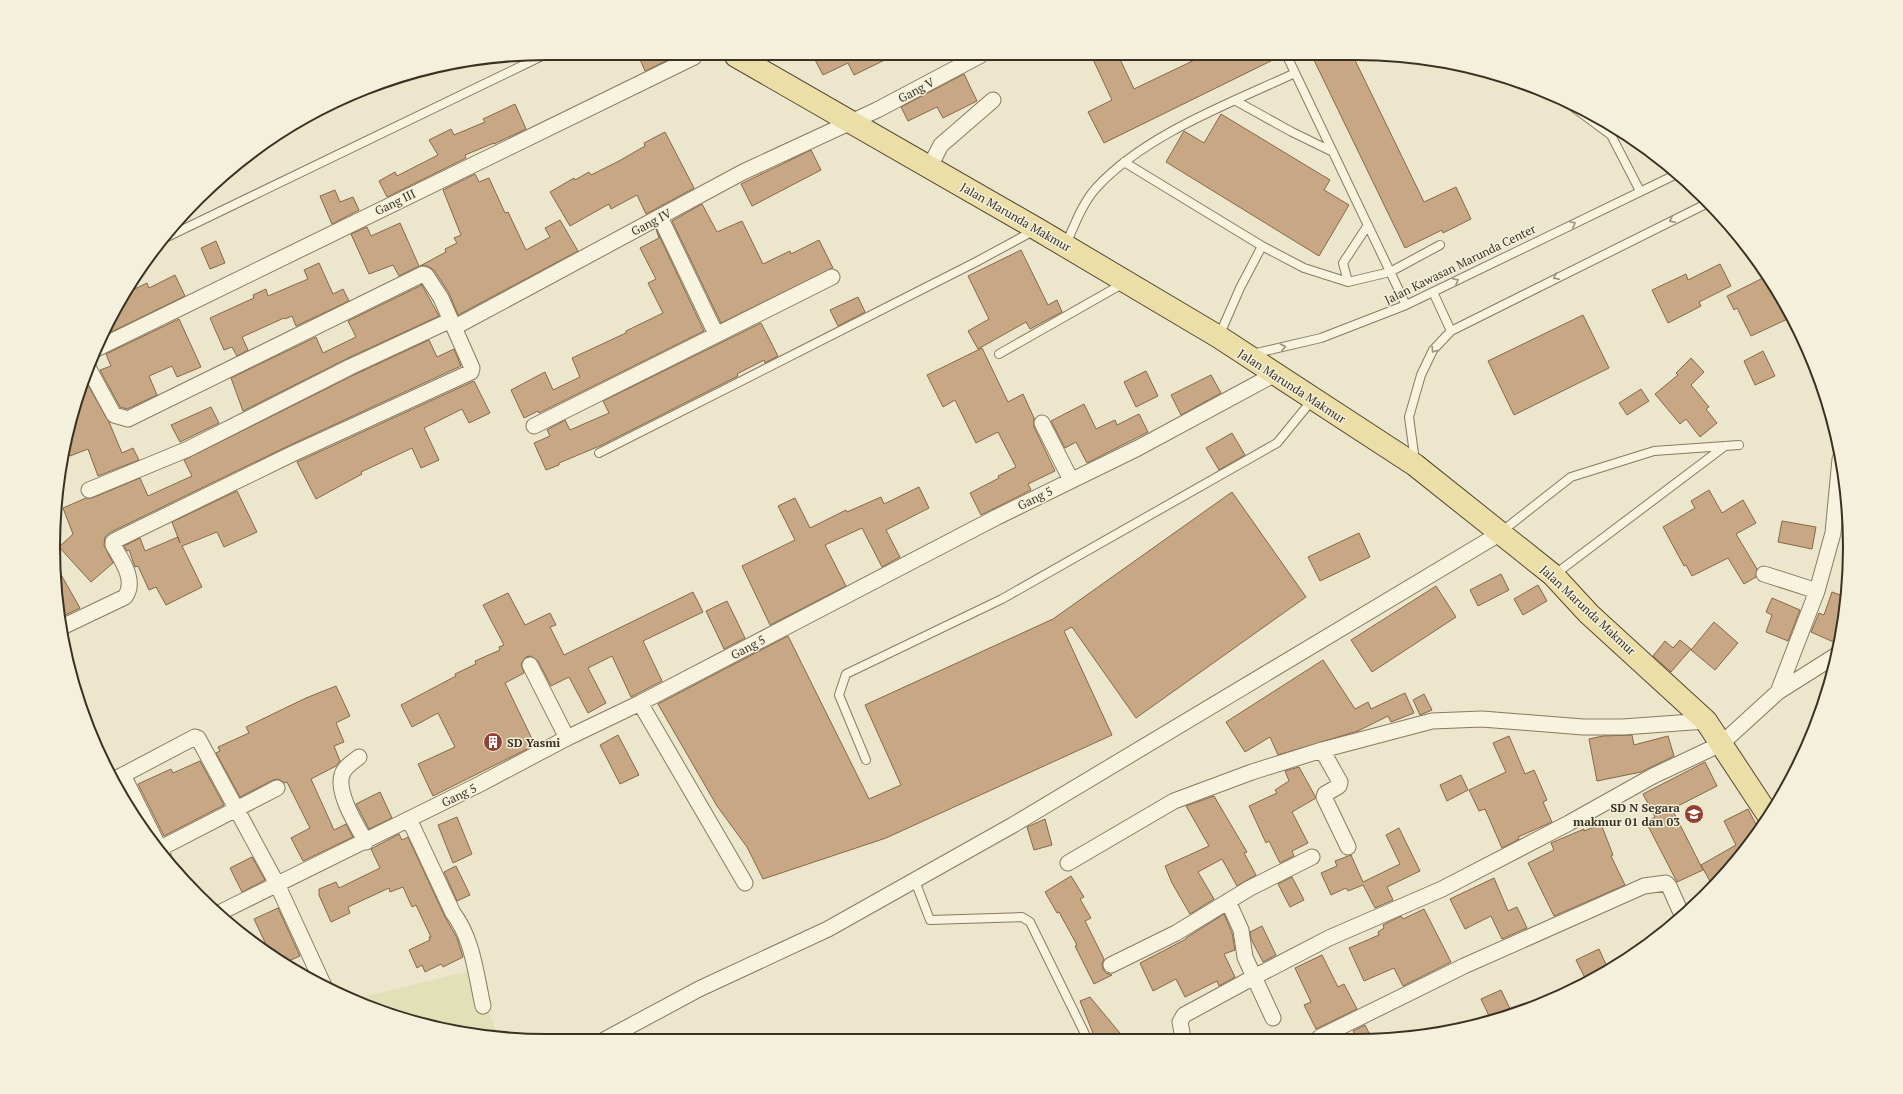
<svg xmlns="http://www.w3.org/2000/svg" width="1903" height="1094" viewBox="0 0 1903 1094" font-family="'PT Serif',serif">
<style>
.farmland{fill:#e2e0b9}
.building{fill:#c8a884;stroke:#866848}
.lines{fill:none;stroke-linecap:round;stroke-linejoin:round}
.lane-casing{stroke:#897a60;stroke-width:10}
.street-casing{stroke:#897a60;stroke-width:17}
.primary-casing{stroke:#574834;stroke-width:24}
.lane{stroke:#f7f3df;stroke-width:8}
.street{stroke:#f7f3df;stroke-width:15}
.primary{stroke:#ecdea7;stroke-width:22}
.oneway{stroke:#989281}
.labels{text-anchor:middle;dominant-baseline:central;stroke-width:3;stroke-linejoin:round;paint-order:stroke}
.street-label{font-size:12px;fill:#3a3123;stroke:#f4f0db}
.poi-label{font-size:12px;font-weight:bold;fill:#3a3123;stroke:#f4f0db;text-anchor:start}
.rim{fill:none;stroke:#3a3123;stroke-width:2}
</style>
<rect width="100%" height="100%" fill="#ece6cc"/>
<path class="farmland" d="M64 448 58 508 56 510 57 483Z
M474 970 498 1037 388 1015 354 999Z"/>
<path class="building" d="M1281 54V56L1104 143 1088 112 1112 100 1091 55H1118L1134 89 1205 55Z
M1311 54H1352L1424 202 1456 187 1471 219 1443 233 1442 230 1405 248Z
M813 56H893L854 75 848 63 823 75Z
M639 57H674L645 71Z
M964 74 977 101 943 118 937 107 908 121 901 107Z
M515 104 526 129 494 144V143L465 155 466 158 387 197 379 181 395 172 397 176 438 155 429 140 451 129 454 135 485 122 483 119Z
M1221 114 1330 180 1324 190 1349 205 1319 256 1166 162 1184 131 1204 143Z
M665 132 694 188 646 214 637 195 611 209 609 204 570 226 550 192 574 178 575 180 589 172 591 175 619 161 645 146 644 143Z
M811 150 821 170 752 206 741 184Z
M475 174 479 182 489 178 505 213 508 212 526 250 550 237 545 228 560 220 578 251 458 315 449 293 434 270 426 265 420 266 446 252 445 249 457 243 454 238 461 235 443 190Z
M335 190 340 202 353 197 359 210 332 224 320 196Z
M702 204 717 232 742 221 763 264 790 251 791 254 819 240 833 268 721 323 672 221Z
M400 223 419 266 399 276 393 265 369 274 351 234 367 227 371 236Z
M656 229 704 331 539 413 538 411 524 418 511 390 545 372 553 390 580 377 572 358 626 333V331L663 313 648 283 656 279 640 248 659 238Z
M216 241 225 263 210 269 201 248Z
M1021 250 1048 305 1057 300 1062 312 1030 329 1026 322 978 349 968 331 989 319 968 276Z
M319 263 333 294 343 289 349 301 296 326 292 316 285 319 284 318 242 337 248 350 237 356 232 347 224 350 210 318 254 298 253 295 266 289 268 296 308 279 304 270Z
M1720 264 1731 286 1699 302 1701 306 1668 323 1652 290 1686 274 1688 280Z
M175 275 185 296 105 335 104 329 124 294 147 283 149 288Z
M1767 276 1792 317 1751 336 1737 308 1734 310 1727 296Z
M422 285 439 316 346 359 243 411 231 378 316 337 323 353 356 337 348 321Z
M858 297 865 312 838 326 830 310Z
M1583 315 1609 368 1514 415 1488 361Z
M179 319 201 367 177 377 172 366 149 376 157 395 127 409 120 407 100 370 111 366 106 354Z
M761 323 778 356 765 363 764 360 737 374 738 376 602 445 559 463V465L546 470 534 443 550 436 547 430 565 420 570 430 609 413 603 401Z
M429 340 437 357 454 349 461 366 288 446 111 532 105 537 104 545 113 563 91 582 59 547 73 534 63 508 86 498H92L140 478 148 496 192 476 184 460 354 375Z
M982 348 1008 402 1023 394 1034 418V427L1055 471 1028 484 1031 490 981 515 970 493 999 478 998 476 1016 467 998 432 976 443 955 400 943 407 927 375Z
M1763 351 1775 376 1755 385 1744 361Z
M1691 358 1704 372 1691 385 1709 407 1706 409 1717 423 1700 437 1686 419 1680 424 1655 394 1678 375 1676 373Z
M1146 371 1158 396 1136 407 1124 382Z
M1211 375 1221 393 1181 415 1171 395Z
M85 380 109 422 122 453 133 448 139 460 98 476 88 449 70 456 65 442 70 419Z
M474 381 490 413 469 423 462 409 424 428 439 460 421 468 412 448 361 472 362 474 316 499 297 462Z
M1641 389 1649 401 1627 415 1619 403Z
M1084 404 1096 429 1115 420 1117 425 1139 414 1148 432 1087 463 1076 442 1065 448 1051 421Z
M211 407 219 423 180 442 171 425Z
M1232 433 1245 455 1219 470 1206 448Z
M919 487 929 508 886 530 900 557 882 567 862 528 825 545 846 586 770 625 742 566 795 540 778 506 795 498 810 528 846 510 847 512 881 497 884 504Z
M1709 490 1722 513 1743 500 1756 523 1736 534 1757 569 1756 577 1744 584 1728 558 1692 576 1686 565 1684 566 1663 527 1695 508 1691 501Z
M237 491 257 532 224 547 217 532 182 546 202 587 166 605 156 587 149 590 138 566 135 567 129 550 127 551 124 546 140 538 145 551 178 537 180 543 172 522Z
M1232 492 1306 597 1136 718 1072 627 1064 631 1112 735 886 838 763 879 747 847 717 806 658 704 788 636 869 799 901 785 865 705 1053 619Z
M1782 521 1816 527 1812 549 1778 542Z
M1359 533 1370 557 1320 581 1308 557Z
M55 564 80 608 59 618 54 579Z
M1501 574 1509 590 1478 606 1470 590Z
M1538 585 1547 601 1523 615 1514 599Z
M1436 586 1456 617 1372 672 1351 640Z
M693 592 703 612 643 641 662 681 631 697 612 656 588 668 606 703 588 713 569 677 551 686 538 661 531 656 526 657 521 664 524 673 505 683 535 745 433 796 418 764 455 747 438 713 412 727 401 705 456 676 455 674 476 664 475 661 500 650 499 647 504 645 483 605 508 593 525 625 550 613 556 625 550 627 564 655Z
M1832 592 1846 597V612L1838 644 1811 632 1819 613 1824 615Z
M1772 598 1800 610 1788 641 1766 632 1772 615 1766 612Z
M727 601 745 638 724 649 706 611Z
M1714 622 1738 643 1715 670 1691 650Z
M1680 640 1691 649 1671 672 1653 656 1665 641 1673 648Z
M1323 660 1355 709 1368 702 1371 709 1405 693 1414 713 1391 722 1388 716 1358 731 1278 755 1270 737 1245 752 1226 722Z
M336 686 350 716 336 723 344 742 334 746 340 761 336 766 311 779 334 830 346 824 353 837 303 861 291 838 310 828 287 782 285 783 278 779 273 780 240 797 216 753 220 751 218 747 249 733 246 727 306 698Z
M1424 694 1432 710 1420 715 1413 700Z
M618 735 639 775 620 784 600 745Z
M1632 735 1634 745 1668 736 1674 756 1641 772 1597 781 1589 739 1603 736Z
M1509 736 1525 774 1534 770 1547 800 1543 802 1552 822 1518 837 1519 839 1502 848 1485 809 1479 811 1469 790 1506 772 1493 743Z
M200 761 224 805 164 836 138 784 171 769 173 773Z
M1705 762 1717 786 1672 809 1703 870 1677 882 1646 822 1655 817 1643 794Z
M1299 767 1315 796 1316 798 1292 812 1308 843 1292 851 1294 856 1280 863 1269 841 1266 843 1249 806 1277 793 1275 790 1289 781 1285 771Z
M1461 775 1468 790 1447 801 1440 785Z
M380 792 392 818 369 829 356 804Z
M1214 796 1247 852 1244 853 1256 875 1237 886 1222 859 1198 872 1214 899 1190 914 1172 883 1165 866 1209 846 1186 806Z
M1748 809 1758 828 1719 879 1711 883 1701 865 1736 845 1724 821Z
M457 817 472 854 453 863 438 825Z
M1045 819 1052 845 1034 850 1027 827Z
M1601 824 1613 855 1611 856 1625 885 1554 916 1528 863 1554 850 1551 843 1584 829V831Z
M1399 828 1420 871 1387 887 1393 900 1375 908 1363 885 1348 891 1346 888 1331 895 1321 873 1337 866 1335 861 1351 855 1363 882 1400 864 1386 835Z
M399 834 402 840 408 837 445 917 457 938 463 957 443 967 441 964 425 972 422 965 417 968 409 950 430 940 429 937H431L416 905 412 907 403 887 390 892 389 888 348 907 350 913 331 922 319 895V889L336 882 339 888 380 868 371 849Z
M252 857 265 880 242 892 230 868Z
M456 866 470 895 457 901 444 872Z
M1071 876 1084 897 1080 899 1091 918 1085 921 1104 959 1102 964 1103 969 1106 973 1112 975 1094 984 1075 946 1077 945 1059 912 1057 913 1045 892Z
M1292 877 1304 900 1290 907 1278 884Z
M1494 878 1508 911 1517 907 1527 928 1502 939 1491 916 1465 929 1450 899Z
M278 908 300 956 284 963 270 953 254 919Z
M1424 909 1451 962 1403 986 1394 968 1364 981 1349 948 1379 935 1378 932 1384 928 1383 925 1401 916 1403 919Z
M1224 914 1232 933 1235 950 1224 954 1235 977 1219 986 1217 981 1185 997 1176 979 1153 991 1140 963 1186 939V938Z
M1262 926 1276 955 1263 962 1251 939 1250 932Z
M1599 949 1608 969 1586 980 1576 960Z
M1322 955 1338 987 1344 984 1357 1009 1316 1029 1304 1005 1311 1002 1295 968Z
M1501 990 1513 1015 1491 1020 1481 999Z
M1090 997 1124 1038H1095L1080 1001Z
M1365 1025 1371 1037H1356L1353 1031Z"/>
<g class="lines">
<g class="lane-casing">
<path id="lane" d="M1286 54 1406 305
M1236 101 1292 132 1333 152
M1569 104 1611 135 1640 191
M1124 162 1262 246 1304 268 1348 282 1390 272 1440 245
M163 239 540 57
M1065 246C1074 227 1082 203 1097 187 1146 134 1231 103 1295 73
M1348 282 1343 263 1368 225
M1433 292 1451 331
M1219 336 1240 288 1262 246
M999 354 1124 283
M1252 354 1321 338 1406 305 1679 173
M599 453 976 262 1035 230
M1415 461 1409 417 1421 375 1433 350 1451 331 1708 203
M1501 532 1571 477 1654 451 1739 445
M1554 575 1725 446
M866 760 839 695 846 674 1002 599 1277 443 1313 399
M915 881 930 920 1022 917 1030 922 1087 1038"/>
</g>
<g class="street-casing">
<path id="street" d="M929 168 941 145 993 100
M660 217 716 334
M455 327 743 172 877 110 981 55
M96 349 694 57
M1042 423 1071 480
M534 426 832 277
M89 490 188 449 350 367 451 320
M1764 574 1817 591
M60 628 125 597C137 581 121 559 113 545V542L116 540 292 454 471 372 472 368 441 298 426 275 423 274 128 419 114 415 89 369
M530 665 567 738
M1778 692 1817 591 1833 533 1840 459
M640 703 745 883
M1322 750 1340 782 1339 786 1325 794 1324 797 1348 847
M359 757C353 762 344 767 342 775 336 793 357 826 366 842
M123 775 195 737 198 738 277 884 324 986
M112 780 123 775 163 855
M409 819 453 913C473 939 476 975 483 1006
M159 849 277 788
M1068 863 1174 801 1252 772 1322 750 1432 721 1482 719 1583 727H1623L1706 721
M217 914 480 784 567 738 640 703 997 517 1138 448 1275 374
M1111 965 1176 933 1250 888 1312 857
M1273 1018 1254 977 1329 938 1442 889 1569 823 1653 776 1721 744 1778 692 1835 656
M1320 1037 1464 966 1644 886 1666 883 1669 886 1682 915
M1183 1038 1180 1022 1184 1015 1254 977 1245 957 1241 930 1228 901
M604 1040 699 989 828 929 1013 825 1499 534"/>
</g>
<g class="primary-casing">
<path id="primary" d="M736 56 1037 229 1219 337 1415 465 1553 575 1589 614 1706 721 1768 815"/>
</g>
<use href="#lane" class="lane"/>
<use href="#street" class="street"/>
<use href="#primary" class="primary"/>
</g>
<defs><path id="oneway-chevron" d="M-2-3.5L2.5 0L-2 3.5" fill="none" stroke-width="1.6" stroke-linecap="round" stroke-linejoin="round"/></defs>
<g class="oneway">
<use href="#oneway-chevron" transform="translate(1672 220) rotate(154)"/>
<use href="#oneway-chevron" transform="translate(1573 224) rotate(-25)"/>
<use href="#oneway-chevron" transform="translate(1556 277) rotate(154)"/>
<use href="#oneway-chevron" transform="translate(1456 281) rotate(-27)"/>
<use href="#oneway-chevron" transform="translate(1283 347) rotate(-13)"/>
<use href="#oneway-chevron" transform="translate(1434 350) rotate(124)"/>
</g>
<defs>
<g id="building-disc" transform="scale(1)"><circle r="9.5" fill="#943f34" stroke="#f4f0db"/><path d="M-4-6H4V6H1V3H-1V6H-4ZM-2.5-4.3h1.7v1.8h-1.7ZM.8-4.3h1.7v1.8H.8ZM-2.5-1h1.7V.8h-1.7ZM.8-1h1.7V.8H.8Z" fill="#fff"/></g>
<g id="school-disc" transform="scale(1)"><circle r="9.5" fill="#943f34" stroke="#f4f0db"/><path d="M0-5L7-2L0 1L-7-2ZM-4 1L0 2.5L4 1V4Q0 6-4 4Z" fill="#fff"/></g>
</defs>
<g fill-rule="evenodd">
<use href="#building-disc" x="493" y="742"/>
<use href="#school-disc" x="1694" y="814"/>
</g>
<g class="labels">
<g class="street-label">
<text transform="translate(916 90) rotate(-28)">Gang V</text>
<text transform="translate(395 202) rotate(-26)">Gang III</text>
<text transform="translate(1016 217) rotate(30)">Jalan Marunda Makmur</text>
<text transform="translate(651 222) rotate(-28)">Gang IV</text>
<text transform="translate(1460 264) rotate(-26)">Jalan Kawasan Marunda Center</text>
<text transform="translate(1292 386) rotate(33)">Jalan Marunda Makmur</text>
<text transform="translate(1035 498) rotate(-26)">Gang 5</text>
<text transform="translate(1588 610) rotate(43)">Jalan Marunda Makmur</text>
<text transform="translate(748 647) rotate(-28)">Gang 5</text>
<text transform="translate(459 795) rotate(-26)">Gang 5</text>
</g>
<g class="poi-label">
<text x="507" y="742">SD Yasmi</text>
<text x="1680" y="807" text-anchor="end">SD N Segara<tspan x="1680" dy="14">makmur 01 dan 03</tspan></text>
</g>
</g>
<path d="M0 0H1903V1094H0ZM547 60H1356A487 487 0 0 1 1843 547V547A487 487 0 0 1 1356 1034H547A487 487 0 0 1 60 547V547A487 487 0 0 1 547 60Z" fill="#f4f0db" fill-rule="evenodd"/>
<path class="rim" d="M547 60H1356A487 487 0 0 1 1843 547V547A487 487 0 0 1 1356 1034H547A487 487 0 0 1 60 547V547A487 487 0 0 1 547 60Z"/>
</svg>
